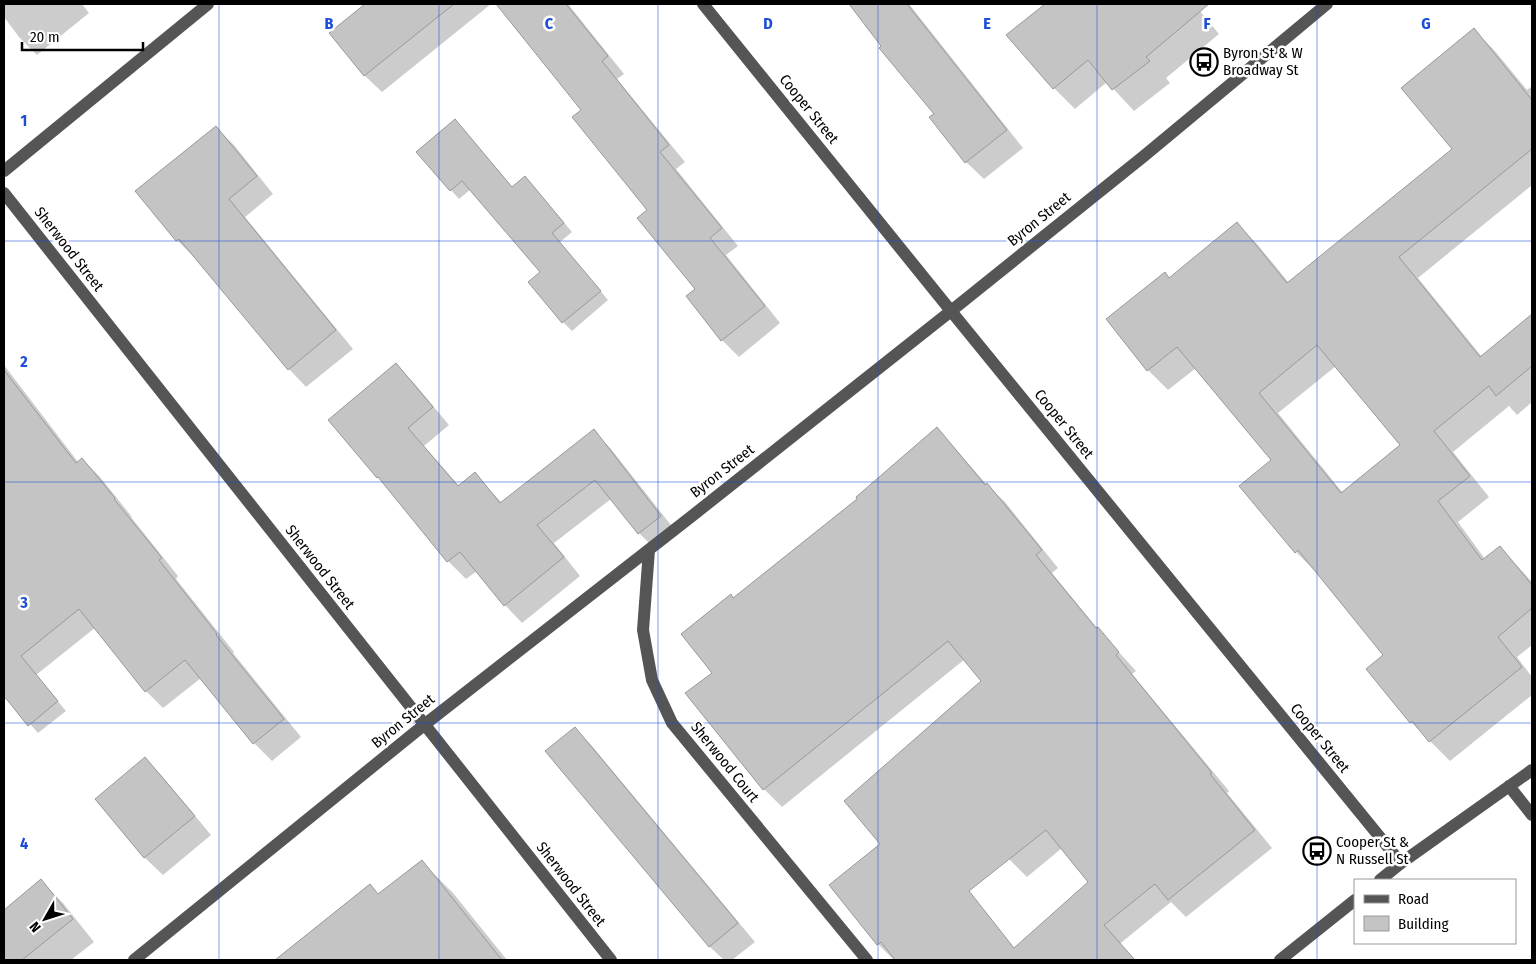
<svg xmlns="http://www.w3.org/2000/svg" width="1536" height="964" viewBox="0 0 1536 964" font-family="'Fira Sans Condensed',sans-serif">
<style>
.shadow{fill:#0003;fill-rule:evenodd}
.building{fill:#c4c4c4;stroke:#999;fill-rule:evenodd}
.lines{fill:none;stroke-linecap:round;stroke-linejoin:round}
.minor{stroke:#555;stroke-width:12}
.grid{fill:none;stroke:#1d4ed8;stroke-width:1;stroke-opacity:0.55}
.labels{text-anchor:middle;dominant-baseline:central;stroke-width:5;stroke-linejoin:round;paint-order:stroke}
.poi-label{font-size:15px;fill:#000;stroke:#fff;text-anchor:start}
.street-label{font-size:15px;fill:#000;stroke:#fff}
.grid-label{font-size:16px;text-anchor:middle;font-weight:bold;fill:#1d4ed8;stroke:#fff;stroke-width:5;stroke-linejoin:round;paint-order:stroke}
</style>
<rect width="100%" height="100%" fill="#fff"/>
<path class="shadow" d="M4 4H82L89 13 37 55 19 37 4 17Z
M367 4H491L382 92 365 76 331 33Z
M498 4H568L624 74 617 79 685 162 676 169 738 246 726 255 780 323 739 357 722 340 687 296 696 289 649 210 583 110Z
M851 4H909L1023 148 984 179 966 162 936 114Z
M1047 4H1194L1219 34 1166 78 1170 83 1134 111 1107 82 1075 109 1054 88 1008 35Z
M1474 30 1494 50 1527 90 1531 87 1532 88V185L1418 278 1482 357 1532 316V402L1517 415 1509 406 1453 452 1489 497 1458 522 1485 559 1500 547 1532 582V645L1517 657 1532 677V695L1450 761 1411 722 1368 669 1385 655 1316 572 1296 552 1273 460 1196 368 1168 390 1148 370 1165 274 1170 279 1237 224 1257 244 1289 283 1453 150ZM1336 366 1401 445 1343 493 1278 413Z
M216 128 234 145 273 194 245 217 353 349 306 387 289 369 196 257 195 258 177 240 137 191Z
M463 130 513 188 534 187 572 232 560 242 608 300 572 331 563 322 542 273 471 189 459 199 418 153Z
M4 365 78 462 82 459 100 477 132 517H131L178 576 176 579 234 652 233 653 301 737 272 761 254 743 201 678 163 708 146 691 96 627 36 675 66 711 38 733 4 694 11 686 4 679V609L7 606 4 601Z
M395 365 413 382 449 425 424 446 459 486 475 474 502 503 594 431 611 449 678 534 657 551 639 533 611 499 554 543 580 576 522 623 505 605 477 571 466 579 448 561 391 491 378 477 330 420Z
M937 429 954 447 987 485 1005 502 1058 568 1052 573 1097 628 1136 671 1132 674 1229 791 1227 793 1272 848 1186 917 1171 902 1100 960 1090 882 1062 848 1027 877 1009 859 955 878 1022 960H894L878 944 983 681 965 659 782 807 764 789 713 673 734 599 859 499Z
M575 729 592 746 755 942 732 960H724L710 947 547 751Z
M145 759 162 776 211 835 163 875 145 858 97 800Z
M421 861 453 893 507 960H277L370 886 379 895Z
M41 881 63 903 94 942 71 960H4V911Z"/>
<path class="building" d="M365 4H454L364 76 329 33Z
M496 4H566L608 56 602 61 669 145 660 152 722 228 710 238 765 306 721 341 686 296 695 289 637 218 647 210 572 117 581 110Z
M849 4H907L1007 130 965 163 929 117 934 114 879 48 881 46Z
M1045 4H1209L1146 57 1150 61 1112 90 1088 60 1053 89 1006 35Z
M1474 28 1532 100V149L1399 257 1480 357 1532 314V366L1496 396 1489 386 1434 431 1470 476 1438 501 1482 560 1500 546 1532 585V608L1498 637 1522 667 1429 742 1412 721 1410 723 1366 669 1383 655 1298 550 1295 553 1239 486 1271 460 1177 347 1147 371 1106 319 1165 272 1169 278 1237 222 1287 283 1452 149 1401 88ZM1317 345 1400 445 1341 493 1259 393Z
M455 119 512 187 525 176 564 223 552 233 601 291 562 323 528 282 540 272 462 181 450 191 416 152Z
M216 126 257 176 229 199 336 330 288 370 179 239 176 241 135 191Z
M396 363 433 407 408 428 458 486 475 472 500 503 594 429 661 516 638 534 595 480 537 525 564 557 504 606 460 552 447 562 378 477 377 478 328 420Z
M4 370 76 463 82 458 115 498 114 499 162 558 159 560 217 634 216 635 284 719 253 744 185 660 145 692 79 609 21 656 58 701 28 726 4 696Z
M937 427 985 485 987 483 1042 550 1036 555 1096 628 1098 627 1119 652 1116 655 1212 773 1210 774 1255 830 1168 900 1155 884 1104 925 1135 960H895L881 942 877 945 829 885 880 844 844 801 981 681 948 641 763 790 685 693 712 673 681 634 731 594 733 598 857 499 856 497ZM1046 830 1088 882 1014 948 969 891Z
M575 727 738 923 709 947 545 751Z
M145 757 195 816 144 858 95 799Z
M422 860 502 960H275L370 884 378 894Z
M41 879 73 919 22 960H4V910Z"/>
<g class="lines">
<path class="minor" d="M703 4 951 311 1401 863
M4 171 208 4
M4 193 611 960
M649 550 643 630 652 680 672 723 867 960
M1509 786 1532 815
M1380 880 1401 863 1532 770
M134 960 424 725 692 516 951 311 1144 156 1327 4
M1280 960 1355 900"/>
</g>
<path class="grid" d="M219 4V960M439 4V960M658 4V960M878 4V960M1097 4V960M1317 4V960M4 241H1532M4 482H1532M4 723H1532"/>
<defs>
<g id="bus-ring" transform="scale(1.4375)"><circle r="9.5" fill="#fff" stroke="#000" stroke-width="1.5"/><path d="M-5-6H5V4H4V6H2V4H-2V6H-4V4H-5ZM-3.5-4V0h7V-4ZM-3.5 1.2v1.5H-2V1.2ZM2 1.2v1.5H3.5V1.2Z" fill="#000"/></g>
</defs>
<g fill-rule="evenodd">
<use href="#bus-ring" x="1204" y="62"/>
<use href="#bus-ring" x="1317" y="851"/>
</g>
<g class="labels">
<g class="poi-label">
<text x="1223" y="53">Byron St &amp; W<tspan x="1223" dy="17">Broadway St</tspan></text>
<text x="1336" y="842">Cooper St &amp;<tspan x="1336" dy="17">N Russell St</tspan></text>
</g>
<g class="street-label">
<text transform="translate(809 109) rotate(51)">Cooper Street</text>
<text transform="translate(1039 219) rotate(-39)">Byron Street</text>
<text transform="translate(69 249) rotate(52)">Sherwood Street</text>
<text transform="translate(1064 424) rotate(51)">Cooper Street</text>
<text transform="translate(722 471) rotate(-38)">Byron Street</text>
<text transform="translate(320 567) rotate(52)">Sherwood Street</text>
<text transform="translate(403 721) rotate(-39)">Byron Street</text>
<text transform="translate(1320 738) rotate(51)">Cooper Street</text>
<text transform="translate(725 762) rotate(51)">Sherwood Court</text>
<text transform="translate(571 884) rotate(52)">Sherwood Street</text>
</g>
</g>
<g class="grid-label">
<text x="329" y="29">B</text>
<text x="549" y="29">C</text>
<text x="768" y="29">D</text>
<text x="987" y="29">E</text>
<text x="1207" y="29">F</text>
<text x="1426" y="29">G</text>
<text x="24" y="126">1</text>
<text x="24" y="367">2</text>
<text x="24" y="608">3</text>
<text x="24" y="849">4</text>
</g>
<rect width="1536" height="964" fill="none" stroke="#000000" stroke-width="10"/>
<rect x="1354" y="879" width="162" height="65" fill="#ffffff" stroke="#999999"/>
<rect x="1364" y="895" width="25" height="8" fill="#555555" stroke="#999999"/>
<text x="1398" y="904" font-size="15" fill="#000000">Road</text>
<rect x="1364" y="916" width="25" height="15" fill="#c4c4c4" stroke="#999999"/>
<text x="1398" y="929" font-size="15" fill="#000000">Building</text>
<g transform="translate(45 919) rotate(231)" stroke="#ffffff" stroke-width="4" paint-order="stroke">
<path d="M0-4L9 19L0 12L-9 19Z" fill="#000000"/>
<text y="-8" font-size="14" font-weight="bold" text-anchor="middle" fill="#000000">N</text>
</g>
<path d="M22 42v8h121v-8" fill="none" stroke="#000000" stroke-width="2.5"/>
<text x="30" y="42" font-size="15" fill="#000000" stroke="#ffffff" stroke-width="4" paint-order="stroke">20 m</text>
</svg>
